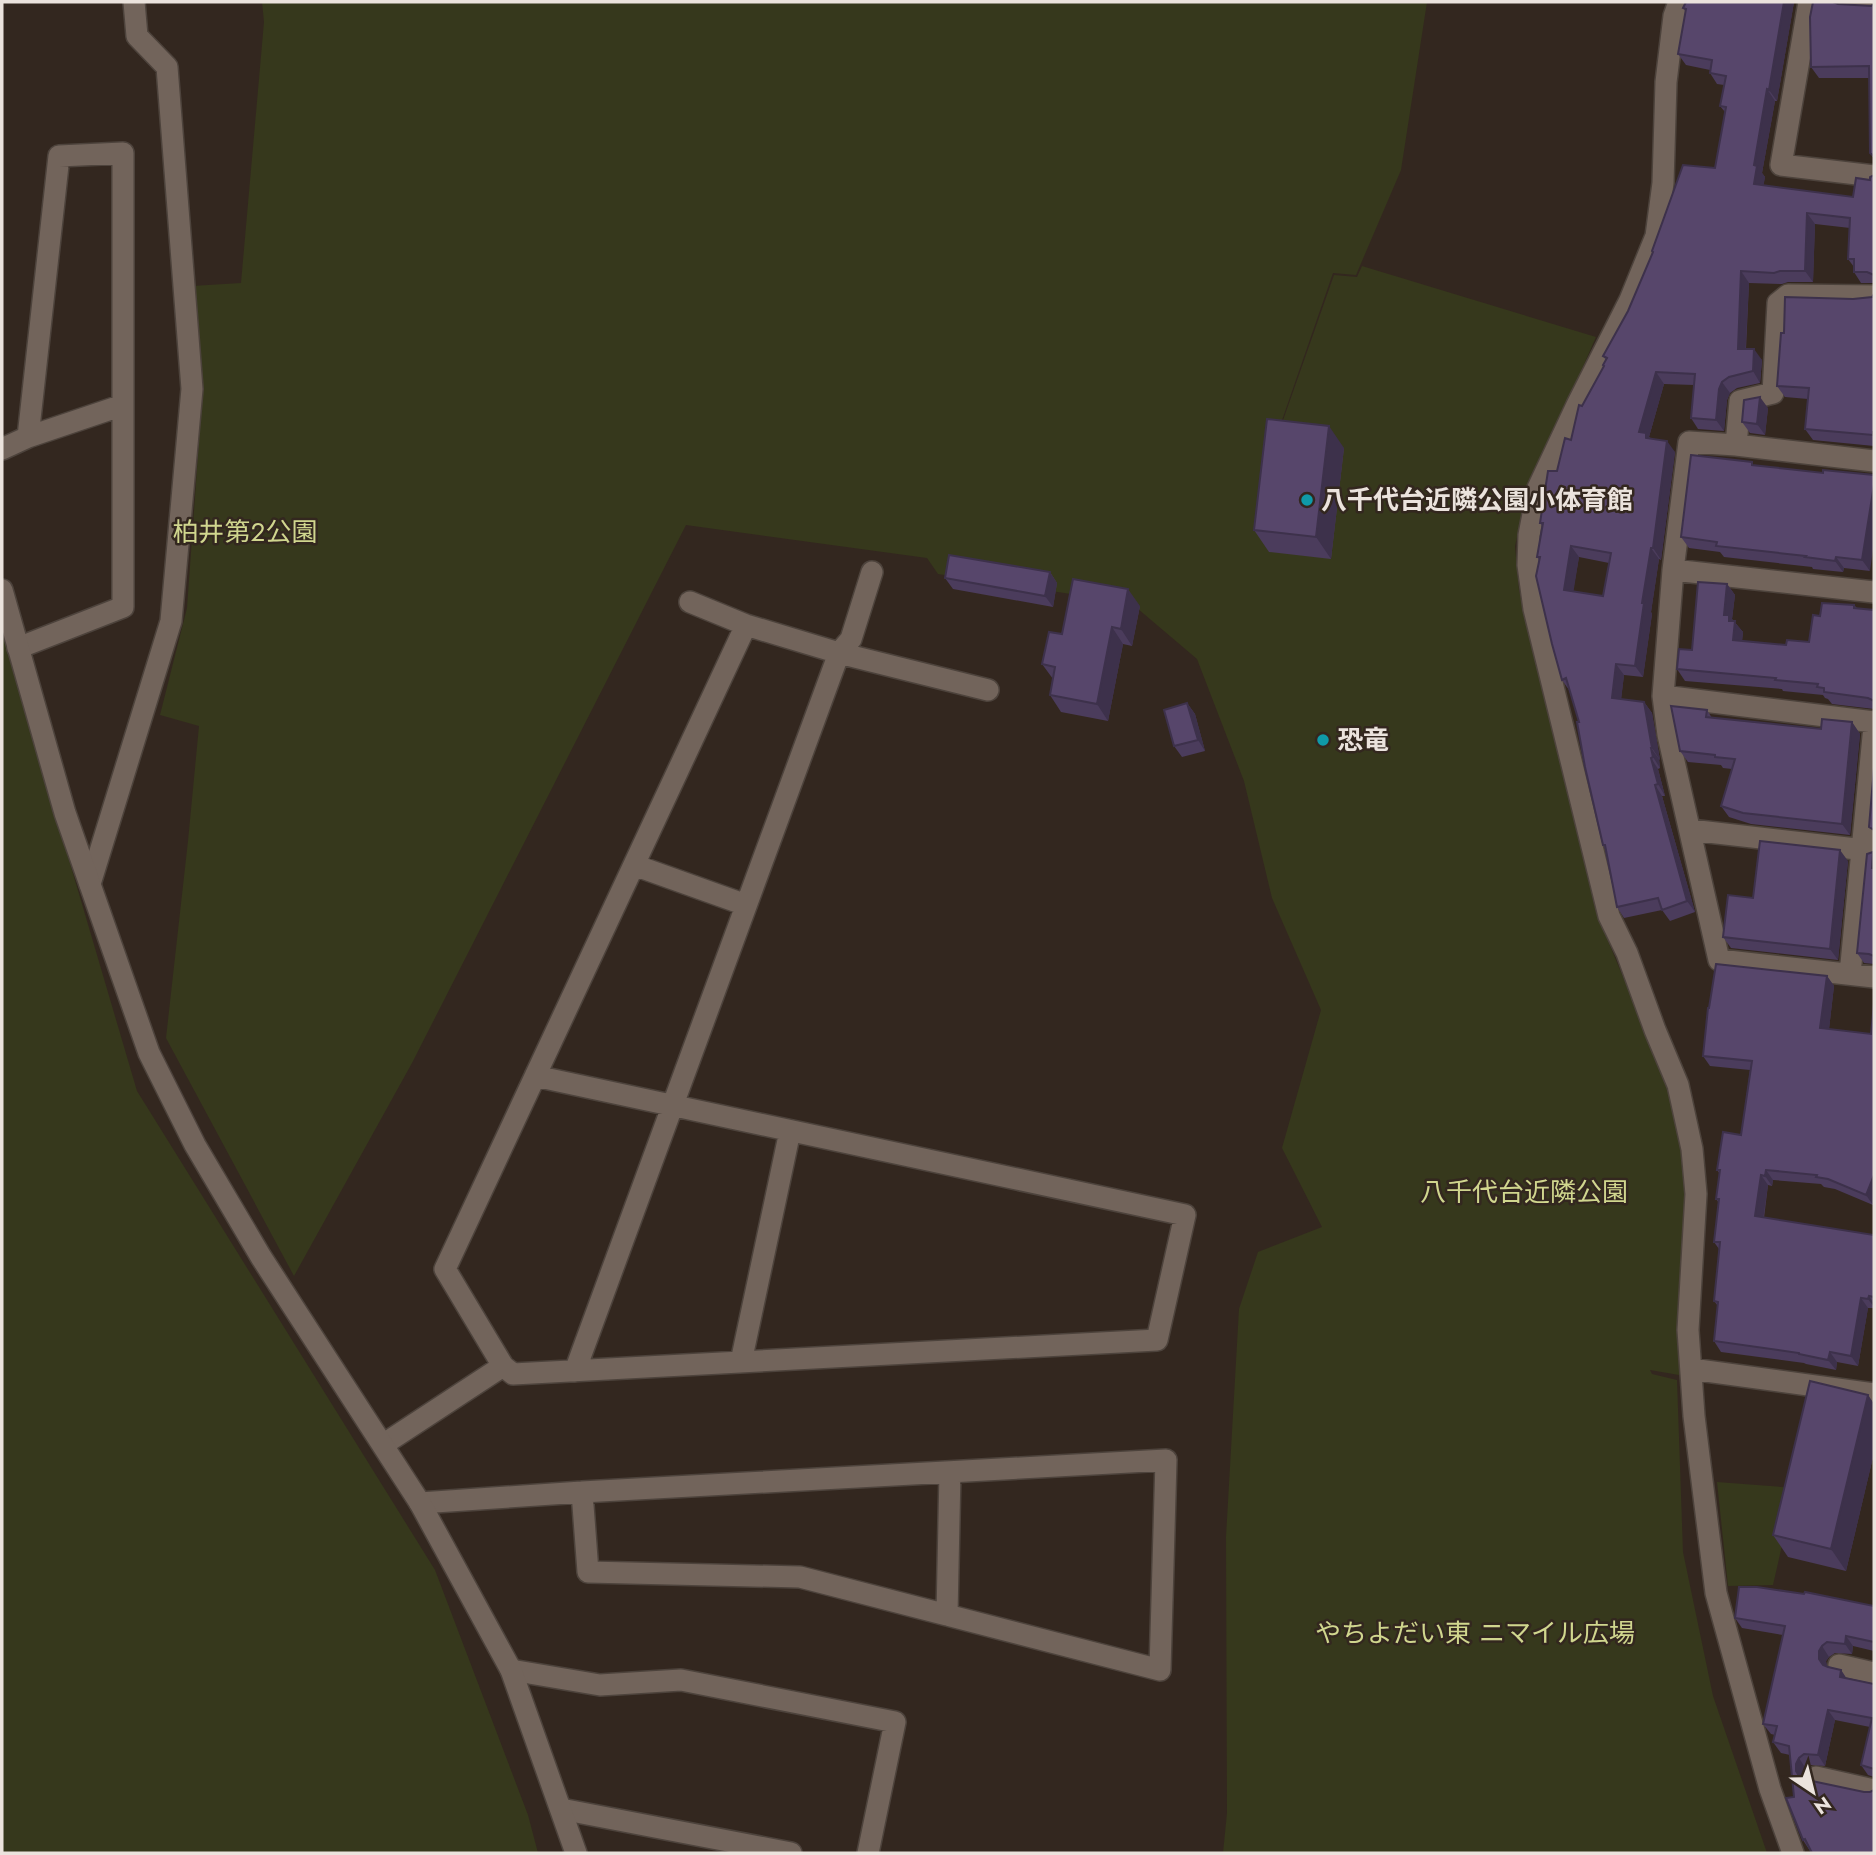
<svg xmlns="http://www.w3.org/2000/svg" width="1876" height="1855" viewBox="0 0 1876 1855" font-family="Jost,'Noto Sans JP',sans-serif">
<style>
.green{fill:#36381c}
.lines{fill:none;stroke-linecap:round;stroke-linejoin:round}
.street-casing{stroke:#4d433c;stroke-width:24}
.secondary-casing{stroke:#4d433c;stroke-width:24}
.street{stroke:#72645b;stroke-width:21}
.secondary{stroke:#72645b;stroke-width:21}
.wall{fill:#4b3c5c;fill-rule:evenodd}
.shaded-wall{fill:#3d314b}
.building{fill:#57466b;stroke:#3d314b;stroke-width:2;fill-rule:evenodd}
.culture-dot{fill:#0f9aa8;stroke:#33271f;stroke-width:2.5}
.labels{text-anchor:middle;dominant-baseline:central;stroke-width:5;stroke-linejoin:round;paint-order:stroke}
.poi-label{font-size:26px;font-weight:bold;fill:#ebe3dd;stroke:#33271f;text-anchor:start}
.park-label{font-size:26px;fill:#d0d68e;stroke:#33271f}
</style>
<rect width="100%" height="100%" fill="#33271f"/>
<path class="green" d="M262 2H1427L1401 170 1356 275 1333 273 1280 426H1281L1334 275 1357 277 1362 266 1596 337 1527 494 1515 546 1519 590 1596 912 1671 1092 1684 1147 1687 1218 1679 1375 1650 1370 1652 1374 1677 1380 1683 1552 1713 1696 1767 1853H1223L1227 1813 1226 1537 1239 1309 1258 1252 1322 1227 1282 1148 1321 1010 1272 898 1244 781 1197 659 1131 603 938 574 927 558 686 525 412 1063 294 1276 166 1038 188 841 199 726 160 715 187 608 202 399 192 286 241 283 264 22Z
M2 632 137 1091 435 1570 528 1815 538 1853H2Z
M1717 1482 1795 1488 1773 1585 1728 1586Z"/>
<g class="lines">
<g class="street-casing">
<path id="street" d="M1679 2 1674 16 1666 82 1663 183 1656 236 1630 300 1577 405 1538 488 1529 535 1528 565 1534 609 1609 916 1627 953 1655 1030 1678 1085 1692 1149 1696 1194 1688 1330 1694 1416 1716 1593 1770 1789 1793 1853
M1809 2 1781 165 1874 176
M1847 2 1874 5
M1874 296 1788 295 1778 303 1773 393 1740 401 1736 445 1689 442 1673 570 1663 696 1668 735 1719 960 1874 977
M1736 445 1874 461
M2 449 28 437
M1673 570 1874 592
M690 602 746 625 839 653 988 690
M18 648 123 607V153L59 156 28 437 123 405
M1663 696 1874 722
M1690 830 1874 851
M634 865 746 905
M90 884 171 621 192 389 167 67 137 36 134 2
M1850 974 1874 726
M535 1076 1185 1215 1157 1340 513 1374 503 1366 445 1269 746 625
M741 1362 790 1131
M1691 1369 1874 1394
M575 1371 839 653 851 639 872 572
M384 1444 503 1366
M420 1503 582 1492 1166 1460 1160 1670 800 1577 588 1572 582 1492
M947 1615 950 1472
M1839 1665 1874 1673
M511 1670 600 1685 681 1680 895 1722 868 1853
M1816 1777 1874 1790
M561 1809 791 1853"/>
</g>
<g class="secondary-casing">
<path id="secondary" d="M2 590 65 813 149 1053 195 1145 261 1257 420 1503 511 1670 576 1853"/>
</g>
<use href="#street" class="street"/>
<use href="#secondary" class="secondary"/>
</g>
<path class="wall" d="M1794 2 1777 101H1775L1762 173 1765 177 1763 186 1853 197 1874 175V283H1861L1854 272V267L1848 259 1850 228 1815 224 1813 282H1788L1782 284 1749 283 1746 349 1762 360 1760 383 1737 388 1730 393 1727 400 1724 431 1698 429 1691 418 1694 385 1664 384 1649 437 1675 452 1661 560 1659 559 1651 612 1652 614 1643 677 1624 675 1621 699 1644 702 1652 713 1660 760 1659 759 1660 768 1658 769 1665 796H1662L1695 912 1670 921 1662 910 1624 918 1617 907 1605 849 1603 845 1579 722 1569 690 1562 680 1539 560 1537 557 1542 526 1540 523 1557 471 1571 440 1582 406 1604 367 1603 365 1606 360 1603 356 1628 311 1653 253 1652 251 1715 168 1725 112 1720 106 1724 85 1717 84 1710 73V70L1686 65 1678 54 1686 12 1683 8ZM1579 557 1609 563 1603 596 1573 591Z
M1834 2 1838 4 1871 6 1874 4V159L1870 153 1869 78H1819L1811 67Z
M1874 294V446L1813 440 1805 429 1808 399 1785 397 1777 386 1784 333 1853 299 1872 297Z
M1768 408 1765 435 1750 433 1742 422Z
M1344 448 1331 559 1269 552 1254 530Z
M1755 465 1823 473 1870 571 1844 568 1843 572 1813 569 1812 567 1724 557 1720 552 1689 548 1681 537Z
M1050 572 1057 583 1053 607 953 589 945 578Z
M1727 584 1735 595 1732 619 1743 632 1742 641 1786 645 1809 642 1820 616 1854 605 1857 608 1874 610V709L1832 704 1828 699 1825 698 1823 695 1783 691 1782 689 1685 681 1677 669 1692 650Z
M1140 606 1132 646 1123 644 1108 721 1061 712 1050 695 1053 679 1042 664Z
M1187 703 1195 714 1205 751 1182 757 1174 746Z
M1707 710 1712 718 1821 729 1852 722 1860 734 1850 835 1751 824 1729 817 1721 806 1732 769 1723 768 1721 765 1688 762 1680 751Z
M1874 853V964L1864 963 1857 953Z
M1848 861 1838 960 1731 948 1723 937Z
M1827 976 1834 986 1829 1029 1871 1034 1874 1004V1202L1873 1205 1835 1189 1824 1187 1821 1184 1773 1180 1772 1186 1768 1185 1764 1218 1874 1235V1308H1868L1858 1366 1837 1362 1836 1370 1806 1364 1804 1363 1721 1352 1714 1341 1718 1306 1714 1301 1719 1249 1714 1242 1719 1203 1716 1199 1720 1174 1717 1170 1741 1135 1750 1070 1710 1066 1703 1056Z
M1868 1395 1874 1404V1453L1846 1571 1788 1557 1773 1535Z
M1874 1606V1651L1853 1646 1852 1654 1835 1653 1829 1657 1826 1661 1827 1666 1841 1670 1847 1679 1874 1684V1777L1868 1775 1861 1765 1870 1727 1835 1720 1825 1766 1811 1765 1806 1769 1803 1775 1810 1851 1803 1840 1794 1797 1790 1755 1781 1753 1773 1742 1775 1735 1771 1734 1763 1724 1783 1635 1742 1628 1735 1618Z"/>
<path class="shaded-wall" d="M1784 2H1794L1777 101 1769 90Z
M1767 89 1775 101 1762 173 1765 177 1762 195 1754 184V165Z
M1807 213 1815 224 1813 282 1805 271Z
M1741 271 1749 283 1745 360 1738 349Z
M1754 349 1762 360 1760 383 1753 371Z
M1656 372 1664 384 1649 437 1654 445 1639 432Z
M1722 382 1730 393 1727 400 1724 431 1716 420 1719 389Z
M1760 397 1768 408 1765 435 1757 424Z
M1329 426 1344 448 1331 559 1316 537Z
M1667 441 1675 452 1661 560 1653 548Z
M1874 485V543L1870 571 1862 560Z
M1571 546 1579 557 1572 601 1564 590Z
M1651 548 1659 559 1651 612 1652 614 1643 677 1635 666 1642 603Z
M1836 557 1844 568 1843 572 1835 561Z
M1050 572 1057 583 1053 607 1045 596Z
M1727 584 1735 595 1732 619 1743 632 1741 651 1733 640 1724 615Z
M1128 589 1140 606 1132 646 1121 629Z
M1112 627 1123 644 1108 721 1097 704Z
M1616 664 1624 675 1620 709 1612 698Z
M1644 702 1652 713 1660 760 1652 748Z
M1187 703 1195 714 1205 751 1198 740Z
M1852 722 1860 734 1850 835 1842 824Z
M1651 748 1659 759 1660 768 1653 757Z
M1651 758 1658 769 1665 796 1658 784Z
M1655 785 1662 796 1695 912 1687 901Z
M1840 850 1848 861 1838 960 1830 949Z
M1873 852 1874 853V871L1872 868Z
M1827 976 1834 986 1828 1038 1820 1028Z
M1766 1170 1773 1180 1772 1186 1765 1176Z
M1761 1175 1768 1185 1762 1227 1755 1216Z
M1874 1175V1202L1873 1205 1866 1195Z
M1869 1296 1874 1304V1307L1868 1299Z
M1861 1298 1868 1308 1858 1366 1851 1356Z
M1830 1352 1837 1362 1836 1370 1828 1360Z
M1868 1395 1874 1404V1453L1846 1571 1831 1549Z
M1846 1636 1853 1646 1852 1654 1845 1644Z
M1822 1646 1829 1657 1826 1661 1827 1669 1819 1659V1651Z
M1841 1670 1848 1681 1840 1677Z
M1828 1710 1835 1720 1825 1766 1818 1755Z
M1799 1758 1806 1769 1803 1775 1804 1782 1796 1771V1764Z"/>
<path class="building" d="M1686 2H1784L1769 90 1767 89 1754 165 1757 166 1754 184 1853 197 1856 178 1870 180V177L1874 175V275L1867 272H1854V259H1848L1850 218 1807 213 1805 271H1780L1774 273 1741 271 1738 349H1754L1753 371 1729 377 1722 382 1719 389 1716 420 1691 418 1695 374 1656 372 1639 432 1646 433V438L1667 441 1653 548H1651L1642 603H1644L1635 666 1616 664 1612 698 1644 702 1652 748H1651L1653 757 1651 758 1658 784 1655 785 1687 901 1662 910 1658 898 1617 907 1605 845H1603L1585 767 1577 722H1579L1566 678 1562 680 1552 644 1536 576 1540 557H1537L1543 523H1540L1548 471H1557L1565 438 1571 440 1579 405 1582 406 1604 366 1603 365 1607 358 1603 356 1628 311 1653 252 1652 251 1683 165 1715 168 1726 107 1720 106 1726 76 1710 73 1712 60 1678 54 1686 9 1683 8ZM1571 546 1611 553 1603 596 1564 590Z
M1813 2H1833L1838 4 1871 6 1874 4V156L1870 153 1869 66 1811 67 1810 17Z
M1874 294V432H1873V435L1805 429 1809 388 1777 386 1781 333H1784L1785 297 1853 299 1872 297Z
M1760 397 1757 424 1742 422 1744 400Z
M1267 419 1329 426 1316 537 1254 530Z
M1691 455 1752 462V465L1788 469 1823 473V470L1874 475V485L1862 560 1836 557 1835 561 1805 557 1806 556 1716 546 1717 542 1681 537Z
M949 555 1050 572 1045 596 945 578Z
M1073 579 1128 589 1121 629 1112 627 1097 704 1050 695 1055 667 1042 664 1049 632 1062 634Z
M1698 582 1727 584 1724 615H1729V621H1735L1733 640 1786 645 1787 640 1809 642 1813 615 1820 616 1822 603 1854 605V608L1874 610V701L1868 698 1824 692V688L1817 687 1818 684 1775 680 1776 678 1677 669 1679 649 1692 650Z
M1187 703 1198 740 1174 746 1164 710Z
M1671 706 1707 710 1706 717 1774 724 1821 729 1822 719 1852 722 1842 824 1743 813 1721 806 1735 759 1715 757V755L1680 751Z
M1874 768V830L1869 827Z
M1760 841 1840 850 1830 949 1723 937 1728 895 1753 898Z
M1873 852 1872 868H1874V956L1869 954 1857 953 1867 854Z
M1716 964 1827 976 1820 1028 1871 1034 1874 1004V1175L1866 1195 1828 1179 1816 1177 1817 1175 1766 1170 1765 1176 1761 1175 1755 1216 1874 1235V1297L1869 1296 1868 1299 1861 1298 1851 1356 1830 1352 1828 1360 1799 1354V1353L1714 1341 1718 1302 1714 1301 1720 1242H1714L1719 1199H1716L1720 1170H1717L1723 1132 1741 1135 1752 1061 1703 1056 1708 1008H1709Z
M1810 1381 1868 1395 1831 1549 1773 1535Z
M1739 1587H1757L1804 1594 1805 1592 1874 1606V1642L1846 1636 1845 1644 1827 1642 1822 1646 1819 1651V1659L1823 1665 1828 1667 1841 1670 1840 1677 1874 1684V1769L1861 1765 1872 1718 1828 1710 1818 1755 1804 1754 1799 1758 1796 1764V1771L1799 1776 1812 1781 1864 1792H1870L1874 1790V1853H1812L1805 1839 1803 1840 1786 1798 1794 1797 1789 1746 1773 1742 1777 1726 1763 1724 1785 1626 1735 1618Z"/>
<g class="culture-dot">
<circle cx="1307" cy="500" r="7"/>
<circle cx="1323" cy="740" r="7"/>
</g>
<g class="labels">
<g class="poi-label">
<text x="1321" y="500">八千代台近隣公園小体育館</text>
<text x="1337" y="740">恐竜</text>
</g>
<g class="park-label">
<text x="245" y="532">柏井第2公園</text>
<text x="1524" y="1192">八千代台近隣公園</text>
<text x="1475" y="1633">やちよだい東 ニマイル広場</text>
</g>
</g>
<rect width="1876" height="1855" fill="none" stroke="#ebe3dd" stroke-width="7"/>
<g transform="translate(1813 1792) rotate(145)" stroke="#33271f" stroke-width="5" paint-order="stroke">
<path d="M0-5L12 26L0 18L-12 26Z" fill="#ebe3dd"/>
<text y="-10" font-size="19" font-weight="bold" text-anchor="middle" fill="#ebe3dd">N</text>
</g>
</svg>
